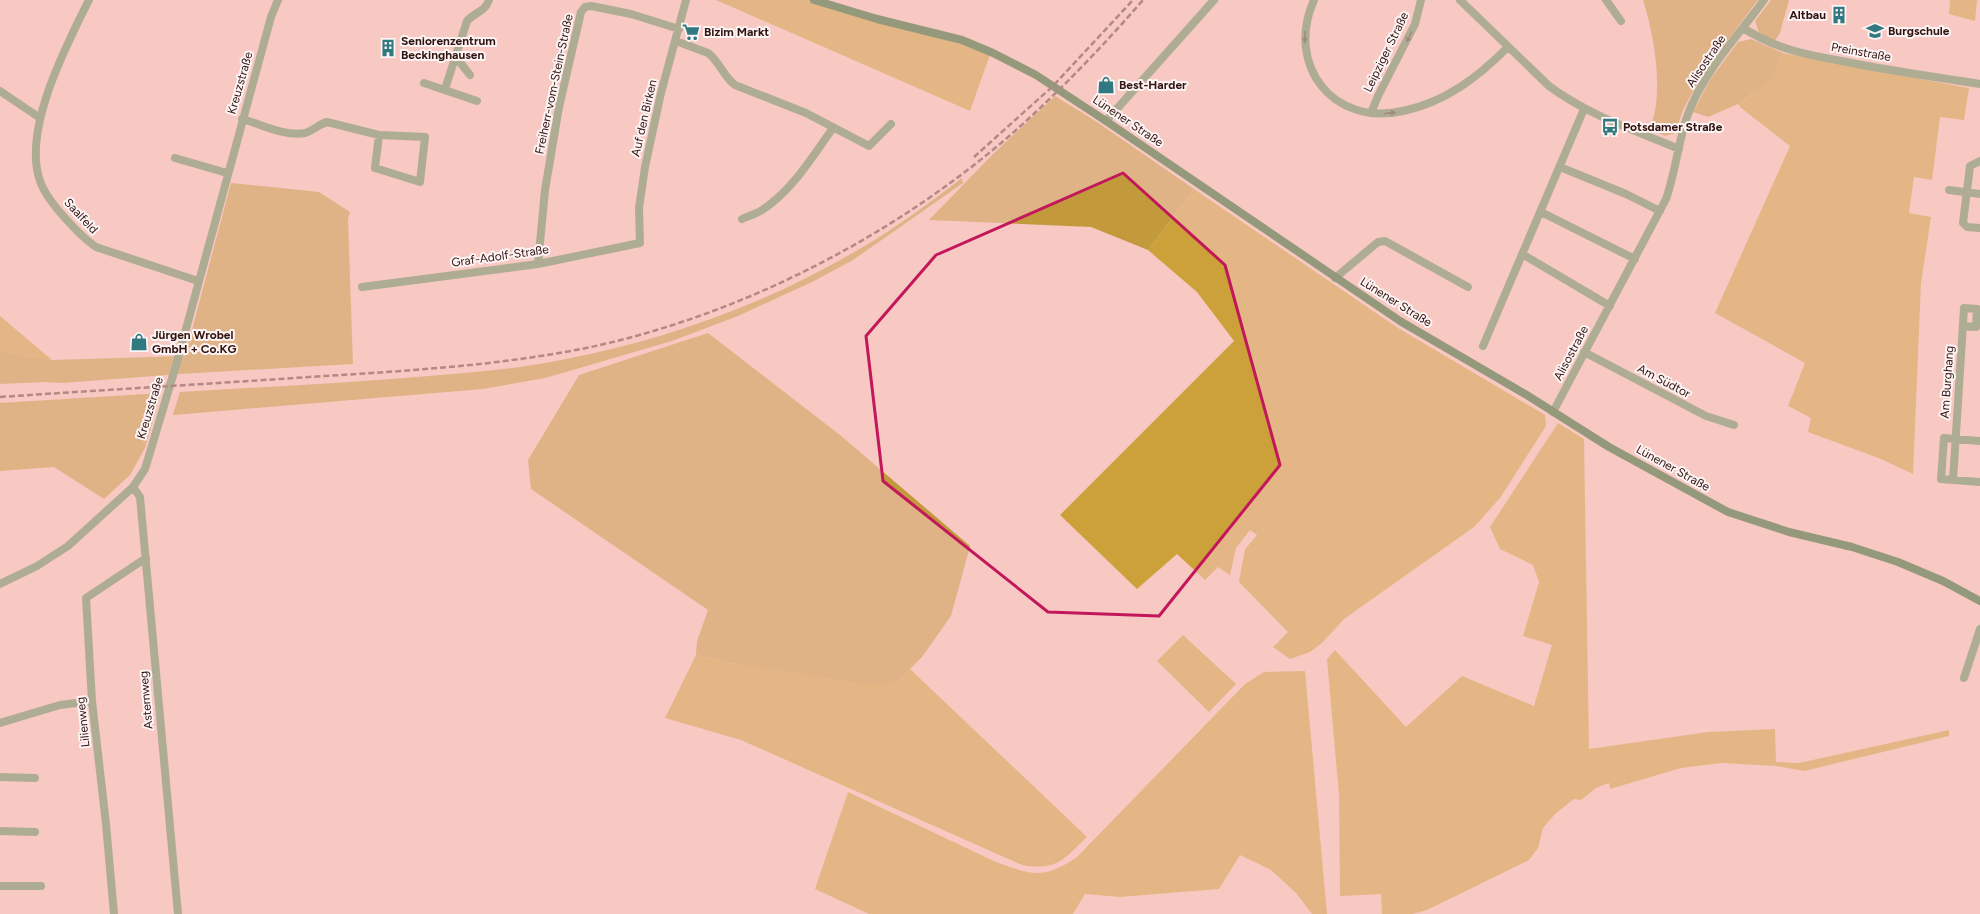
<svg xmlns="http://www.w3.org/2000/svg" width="1980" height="914" viewBox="0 0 1980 914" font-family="Figtree,sans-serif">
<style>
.green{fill:#cda13a}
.forest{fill:#c29a3c}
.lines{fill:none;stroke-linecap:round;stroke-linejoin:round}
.minor{stroke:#568b58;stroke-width:8}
.secondary{stroke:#1e6126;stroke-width:8}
.rail{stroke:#5e3d3b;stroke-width:2.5;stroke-dasharray:6 3;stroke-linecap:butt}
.oneway{fill:#3d3e2a}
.marked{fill:none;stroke:#c2185b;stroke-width:3;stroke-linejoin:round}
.labels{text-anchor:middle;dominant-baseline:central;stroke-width:4;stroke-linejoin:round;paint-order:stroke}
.poi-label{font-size:12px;font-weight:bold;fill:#301412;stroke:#fdf4f3;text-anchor:start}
.street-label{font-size:12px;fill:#301412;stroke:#fdf4f3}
</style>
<rect width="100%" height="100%" fill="#f8c8c3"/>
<path class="green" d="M716 0H822L972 40 992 49 970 111Z
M1950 0H1977L1975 21 1949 14Z
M1783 53 1969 88 1964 120 1940 117 1932 180 1914 177 1909 213 1931 217 1921 283 1913 474 1881 459 1808 432 1811 418 1788 406 1805 363 1715 313 1790 146 1741 108 1738 104C1760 90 1774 78 1783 53Z
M1194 189 1398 328 1545 415 1546 426 1500 498 1474 527 1344 619 1323 642 1310 652 1290 659 1273 647 1288 632 1239 582 1245 549 1257 535 1250 530 1236 548 1230 575 1218 567 1205 580 1177 554 1137 589 1060 515 1234 341 1197 292 1148 250Z
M0 316 52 360 0 351Z
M1558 423 1584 439 1589 749 1708 732 1775 729 1776 762 1799 763 1949 730V736L1804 771 1776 766 1722 763 1681 768 1610 789 1609 783 1596 788 1581 800 1574 799 1555 814 1543 828 1538 848 1529 860 1427 910 1412 914H1382L1381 894 1340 896 1339 795 1327 659 1335 650 1406 727 1462 676 1534 706 1552 645 1523 636 1539 582 1533 565 1500 549 1490 527Z
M1183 635 1236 684 1209 712 1157 661Z
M696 655 728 663 899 680 910 669 1087 837C1063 860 1057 871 1022 865L741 740 665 718Z
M1305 671 1327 914H1312L1296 893 1271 870 1240 855 1219 889 1120 897 1085 894 1073 914H869L815 889 848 792 996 862C1032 875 1044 880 1077 857L1245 684 1264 672Z"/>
<path class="forest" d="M1643 0H1758L1702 74 1683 110 1675 133 1665 136 1650 129C1652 121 1655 113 1656 105 1660 70 1653 33 1643 0Z
M1771 0H1789L1780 33 1775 41 1759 33 1755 21Z
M1751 39 1783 53 1771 81 1738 104 1708 117 1693 112 1710 80 1738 42Z
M1055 96 1097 122 1194 189 1148 250 1091 227 929 220 993 154Z
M962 178 963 183 853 260 814 281 738 316 672 341 590 365 545 378 483 389 174 415 173 414 180 392C263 387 346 383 429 376 473 372 517 369 561 360 663 341 766 304 856 251 893 230 928 204 962 178Z
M231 183 319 192 350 212 348 219 353 364 180 374 63 383 44 382 0 384V351L52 360 185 356Z
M708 333 840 435 970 546 951 616 922 657 899 680 876 686 752 666 728 663 696 655 697 641 708 610 531 489 528 460 579 375Z
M161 393 145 448 130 475 104 499 54 467 0 471V403Z"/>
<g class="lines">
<path class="minor" d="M89 0C66 46 22 130 40 181 45 195 55 207 65 218 75 229 84 239 96 247L198 281
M1314 0C1285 65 1333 127 1403 111 1446 102 1478 77 1508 47
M1460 0 1549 86C1588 115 1634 130 1679 149
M1606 0 1621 21
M1743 28C1778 50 1808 55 1847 62 1891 71 1936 77 1980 84
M676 41 708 53C720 62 723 76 735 85L806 113 869 146 891 124
M455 56 470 75
M424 83 477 101
M445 89 467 21C475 12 485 12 489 0
M0 91 40 118
M1371 113 1378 96 1415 24 1421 0
M242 119C261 124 285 137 305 133 313 131 319 124 327 122L379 135 425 137 420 182 375 168 379 135
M1106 121 1214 0
M175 158 227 173
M1980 161 1970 166 1963 223 1967 227 1980 228
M1560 167 1626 194 1660 211
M1949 190 1980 194
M1541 212 1635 259
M742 219C748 216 756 214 762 210 792 191 812 157 833 128
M1522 254 1610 306
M538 264 545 190 559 107 581 12 585 7 591 6 631 14 679 29
M1335 278 1378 242 1385 241 1468 287
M362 287 538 264 640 243 639 208 645 167 661 93 686 0
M1483 346 1584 109
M1584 352 1706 416 1734 425
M1553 412 1666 199C1676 171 1678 141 1688 114 1704 71 1738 36 1764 0
M1980 441 1944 438 1941 479 1980 482
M1953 480 1964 308 1977 309 1976 327 1963 326
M133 487 140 497 178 914
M0 584 37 566 68 546 133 487 145 469 177 362 271 17 278 0
M1964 678 1980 629
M0 723 60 705 92 701
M0 777 35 778
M0 831 35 832
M0 886H41
M114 914 106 824 92 701 86 598 146 558"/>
<path class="secondary" d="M814 0 877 19 962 40 993 53 1036 75 1106 121 1400 321 1525 394 1609 447 1728 512 1789 532 1852 547 1898 562 1943 581 1980 601"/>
<path class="rail" d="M974 157 1053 86 1133 0
M0 397C103 390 206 384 309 377 404 371 498 366 591 347 744 314 898 234 1015 131 1061 90 1103 46 1143 0"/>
</g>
<defs><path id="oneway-solid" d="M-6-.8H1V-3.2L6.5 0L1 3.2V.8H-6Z"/></defs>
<g class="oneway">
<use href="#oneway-solid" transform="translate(1305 37) rotate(92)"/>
<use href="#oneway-solid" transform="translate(1409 37) rotate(117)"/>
<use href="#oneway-solid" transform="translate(1390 113) rotate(-7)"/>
</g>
<path d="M0 0H1980V914H0ZM1123 173 1225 265 1280 465 1159 616 1048 612 883 481 866 336 936 255Z" fill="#f8c8c3" fill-opacity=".55" fill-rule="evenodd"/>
<path class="marked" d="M1123 173 1225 265 1280 465 1159 616 1048 612 883 481 866 336 936 255Z"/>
<defs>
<g id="building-bare" transform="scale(1.38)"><path d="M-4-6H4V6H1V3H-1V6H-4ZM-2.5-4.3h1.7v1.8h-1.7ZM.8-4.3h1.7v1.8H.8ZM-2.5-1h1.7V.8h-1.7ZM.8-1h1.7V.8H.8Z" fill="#317981" stroke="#fdf4f3" stroke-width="2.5" paint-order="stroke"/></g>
<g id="school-bare" transform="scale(1.38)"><path d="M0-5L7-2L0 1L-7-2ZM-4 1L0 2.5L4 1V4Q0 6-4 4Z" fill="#317981" stroke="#fdf4f3" stroke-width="2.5" paint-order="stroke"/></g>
<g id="supermarket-bare" transform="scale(1.38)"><path d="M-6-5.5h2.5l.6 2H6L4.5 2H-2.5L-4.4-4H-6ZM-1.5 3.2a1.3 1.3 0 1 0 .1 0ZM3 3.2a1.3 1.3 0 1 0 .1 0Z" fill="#317981" stroke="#fdf4f3" stroke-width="2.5" paint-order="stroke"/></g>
<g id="shop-bare" transform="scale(1.38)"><path d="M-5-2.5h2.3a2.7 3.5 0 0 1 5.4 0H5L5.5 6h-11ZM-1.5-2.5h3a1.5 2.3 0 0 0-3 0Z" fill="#317981" stroke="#fdf4f3" stroke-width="2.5" paint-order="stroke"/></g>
<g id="bus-bare" transform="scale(1.38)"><path d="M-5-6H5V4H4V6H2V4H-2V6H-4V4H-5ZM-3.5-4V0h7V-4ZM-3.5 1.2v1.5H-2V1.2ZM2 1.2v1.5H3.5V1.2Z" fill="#317981" stroke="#fdf4f3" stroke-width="2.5" paint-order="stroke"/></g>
</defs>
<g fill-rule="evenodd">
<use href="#building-bare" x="1839" y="15"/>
<use href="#school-bare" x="1875" y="31"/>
<use href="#supermarket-bare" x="691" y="32"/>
<use href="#building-bare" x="388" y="48"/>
<use href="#shop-bare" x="1106" y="85"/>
<use href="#bus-bare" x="1610" y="127"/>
<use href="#shop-bare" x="139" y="342"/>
</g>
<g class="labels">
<g class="poi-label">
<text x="1826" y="15" text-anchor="end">Altbau</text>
<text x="1888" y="31">Burgschule</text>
<text x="704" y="32">Bizim Markt</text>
<text x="401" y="41">Seniorenzentrum<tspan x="401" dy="14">Beckinghausen</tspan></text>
<text x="1119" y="85">Best-Harder</text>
<text x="1623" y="127">Potsdamer Straße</text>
<text x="152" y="335">Jürgen Wrobel<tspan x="152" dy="14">GmbH + Co.KG</tspan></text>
</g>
<g class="street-label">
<text transform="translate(1386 52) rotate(-64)">Leipziger Straße</text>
<text transform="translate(1861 52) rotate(10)">Preinstraße</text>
<text transform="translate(1706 61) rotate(-56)">Alisostraße</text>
<text transform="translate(240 83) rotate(-74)">Kreuzstraße</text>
<text transform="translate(554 84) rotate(-78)">Freiherr-vom-Stein-Straße</text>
<text transform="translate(644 118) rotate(-77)">Auf den Birken</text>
<text transform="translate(1128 121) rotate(34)">Lünener Straße</text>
<text transform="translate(81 216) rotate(47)">Saalfeld</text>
<text transform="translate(500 256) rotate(-8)">Graf-Adolf-Straße</text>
<text transform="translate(1396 302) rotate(32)">Lünener Straße</text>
<text transform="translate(1571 353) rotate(-62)">Alisostraße</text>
<text transform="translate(1664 381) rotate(28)">Am Südtor</text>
<text transform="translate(1947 382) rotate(-86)">Am Burghang</text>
<text transform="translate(150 408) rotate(-73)">Kreuzstraße</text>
<text transform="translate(1673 468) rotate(29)">Lünener Straße</text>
<text transform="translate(146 700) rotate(-95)">Asternweg</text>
<text transform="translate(83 722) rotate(-96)">Lilienweg</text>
</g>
</g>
</svg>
